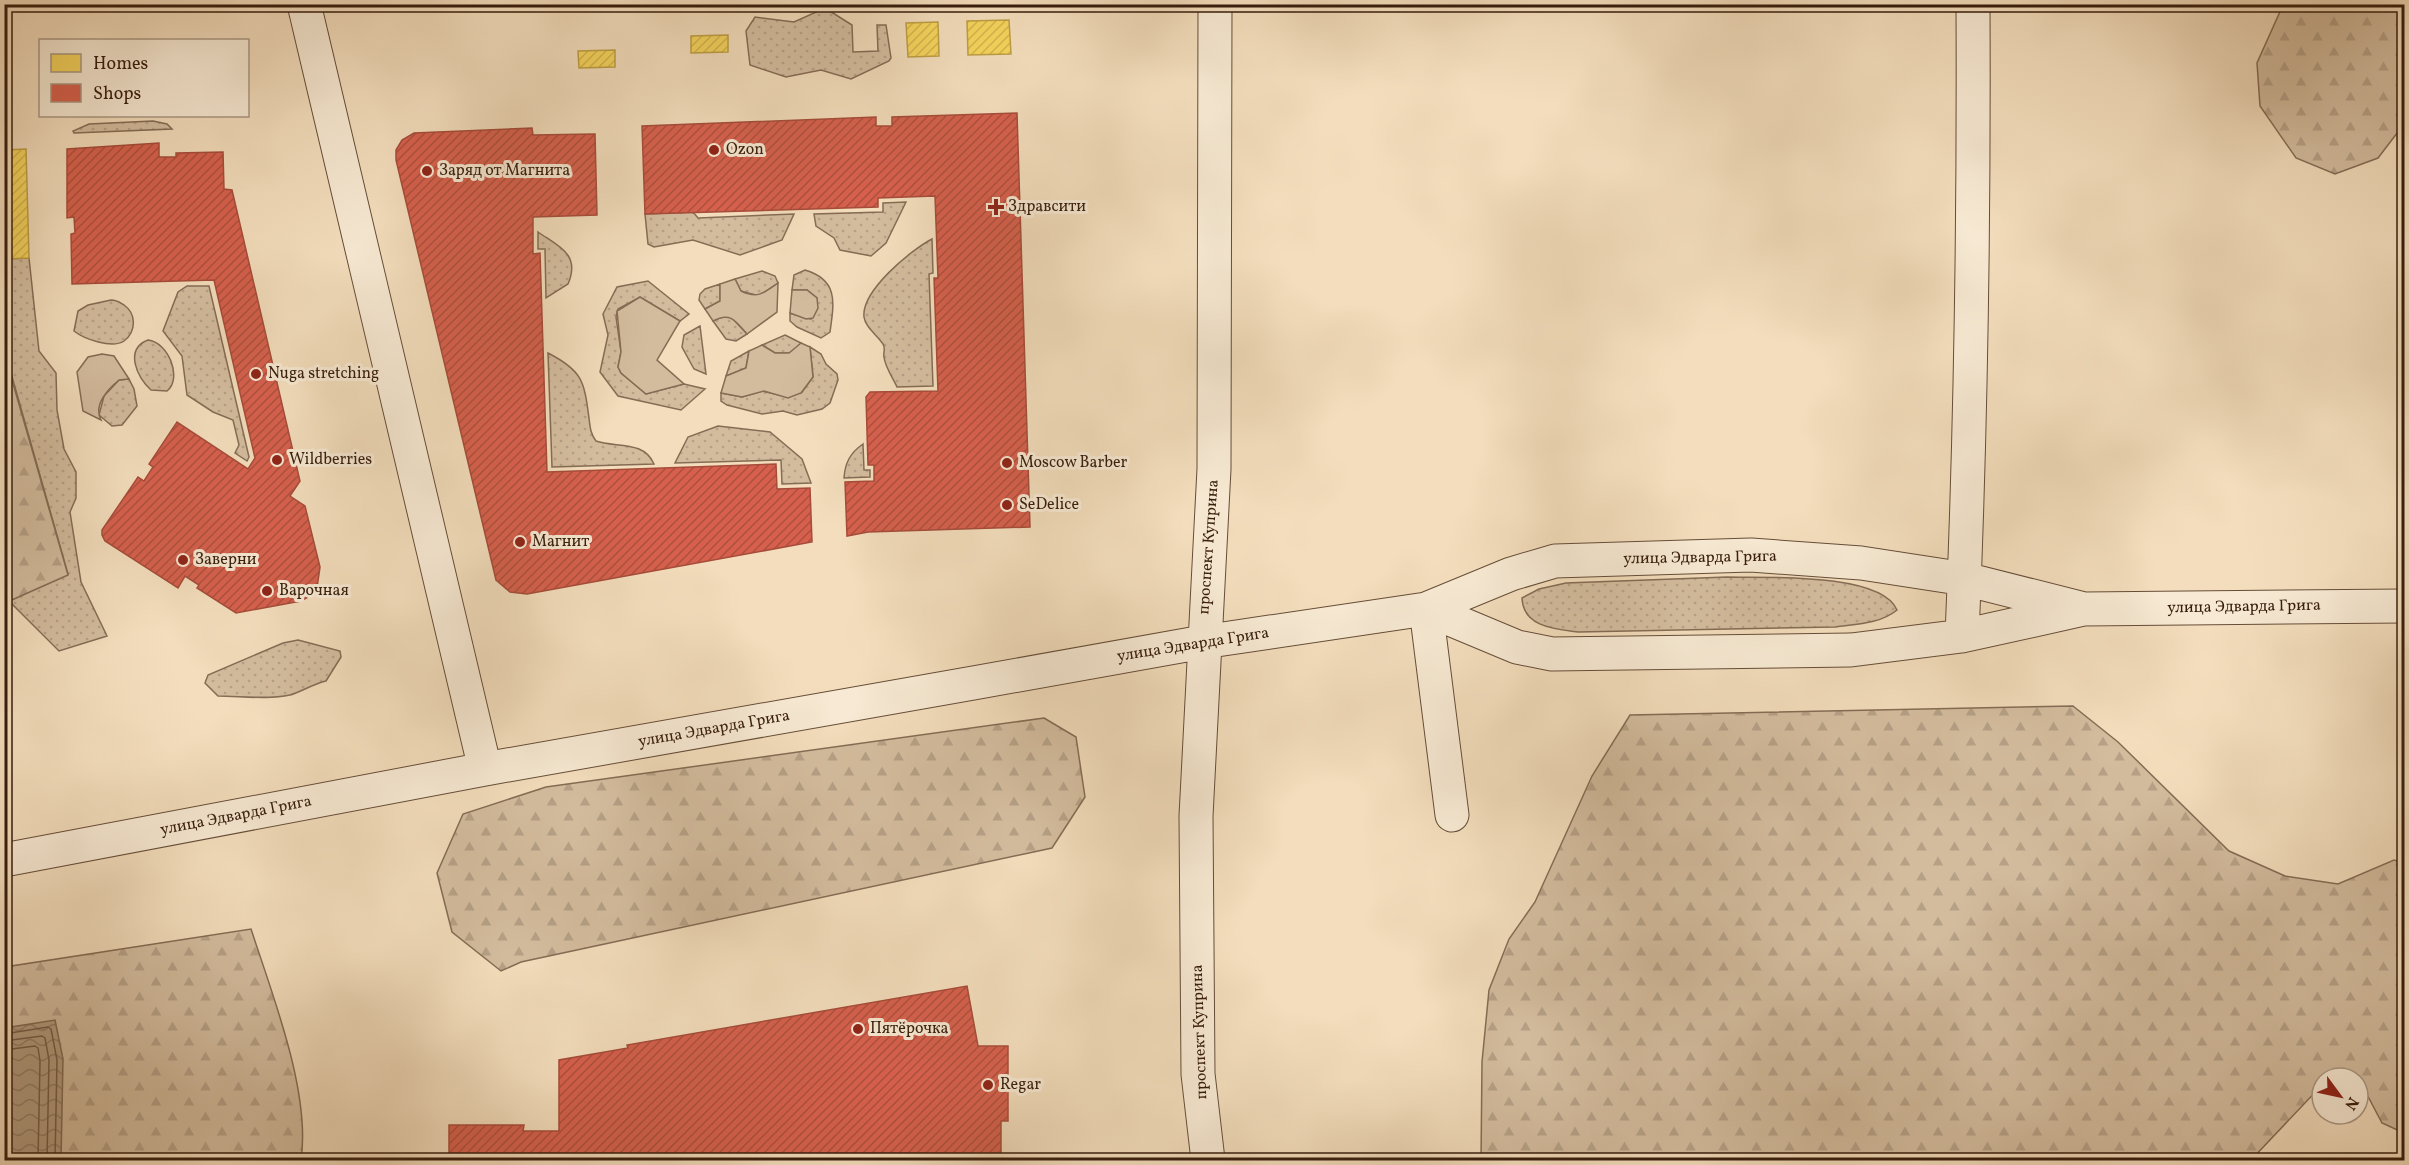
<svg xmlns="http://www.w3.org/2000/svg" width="2409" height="1165" viewBox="0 0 2409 1165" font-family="Vollkorn,serif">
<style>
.grass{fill:url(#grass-dots);stroke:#856c55;stroke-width:1.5}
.forest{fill:url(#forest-firs);stroke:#856c55;stroke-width:1.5}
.park{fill:#d3bc9e;stroke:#856c55;stroke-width:1.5}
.water{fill:url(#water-waves);stroke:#816952;stroke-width:1.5}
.homes{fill:url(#homes-hatch);stroke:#bd9e44;stroke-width:1.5}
.shops{fill:url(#shops-hatch);stroke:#a64c3a;stroke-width:1.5}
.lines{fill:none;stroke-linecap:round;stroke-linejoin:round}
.shore{stroke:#755c46;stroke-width:1.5}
.minor-casing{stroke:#664d38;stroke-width:35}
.minor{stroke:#f7e9d3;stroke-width:33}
.poi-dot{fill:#8f2418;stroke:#f7e9d3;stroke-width:2}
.labels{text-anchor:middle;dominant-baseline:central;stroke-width:6;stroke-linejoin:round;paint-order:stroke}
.poi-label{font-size:16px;fill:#371d0c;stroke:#f7e9d3;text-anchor:start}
.street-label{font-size:16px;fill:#371d0c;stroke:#f7e9d3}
</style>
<defs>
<pattern id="grass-dots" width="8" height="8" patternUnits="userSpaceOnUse" patternTransform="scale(1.5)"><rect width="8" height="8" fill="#d3bc9e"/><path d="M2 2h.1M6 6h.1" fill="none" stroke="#b6a187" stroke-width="1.8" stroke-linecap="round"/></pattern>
<pattern id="forest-firs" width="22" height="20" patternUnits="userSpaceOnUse" patternTransform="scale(1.5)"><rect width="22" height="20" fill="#d3bc9e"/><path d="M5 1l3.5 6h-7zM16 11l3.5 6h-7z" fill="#b6a187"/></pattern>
<pattern id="water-waves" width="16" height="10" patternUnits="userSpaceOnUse" patternTransform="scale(1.5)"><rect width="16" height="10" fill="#b39c80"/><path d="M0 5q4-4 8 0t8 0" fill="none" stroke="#927f67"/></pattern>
<pattern id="homes-hatch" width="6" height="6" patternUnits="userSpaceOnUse" patternTransform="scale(1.5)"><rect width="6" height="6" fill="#f6d55c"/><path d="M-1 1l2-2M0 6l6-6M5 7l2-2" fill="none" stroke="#d4b64f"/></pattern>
<pattern id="shops-hatch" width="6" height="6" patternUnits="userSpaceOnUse" patternTransform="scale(1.5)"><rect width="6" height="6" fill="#d6604d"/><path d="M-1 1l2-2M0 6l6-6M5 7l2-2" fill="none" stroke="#ae4f3e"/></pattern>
</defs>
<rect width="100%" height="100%" fill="#f3ddbc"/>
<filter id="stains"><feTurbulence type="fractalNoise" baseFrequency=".00333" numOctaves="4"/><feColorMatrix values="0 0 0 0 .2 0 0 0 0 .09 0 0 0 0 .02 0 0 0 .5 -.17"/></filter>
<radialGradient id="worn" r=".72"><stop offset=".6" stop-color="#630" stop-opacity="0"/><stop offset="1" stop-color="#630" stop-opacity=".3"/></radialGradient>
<path class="grass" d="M825 8 852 25 853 52 878 51 877 25H886L891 58 889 61 851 79 821 70 786 77 750 65 746 31 755 17 794 22Z
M153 121 167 124 172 129 74 133 73 131 89 124Z
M906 202 886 243 871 256 840 250 834 238 816 226 814 214 883 212V203Z
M693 212 698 218 794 214 782 240 740 255 693 240 654 247 648 244 645 214Z
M538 232C558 246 581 254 568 284L546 298 545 249H538Z
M932 239 933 273 929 274 933 386 897 387C893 378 885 367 884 357 883 352 886 349 883 344 878 336 865 327 864 317 861 291 911 250 932 239Z
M29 258 39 351 56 373 57 410 64 449 76 472V498L70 512 81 582 107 636 59 651 9 601 68 574 5 352V259Z
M805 270C839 280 834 303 830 332L821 338 797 327 790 321V313L811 319 817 298 807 290H792L794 275Z
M762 271 775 276 778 283 759 296 741 291 735 279Z
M648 281 689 314 680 321 640 297 618 309 616 317 621 352 618 367 621 373 646 394 684 384 705 389 681 410 618 396 600 372 608 335 603 314 617 287Z
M720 284V301L705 309 699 300 700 294 705 289Z
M187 286H209L249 457 247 461 235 453 239 445 233 420 213 412 187 395 182 356 163 331 178 292Z
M111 300C117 300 119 302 124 305 137 314 136 332 124 341 112 349 84 339 74 331L78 311 88 305Z
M724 316 731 317 747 334 736 341 726 339 713 321Z
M700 326 706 374 694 369 682 347 684 335Z
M785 335 801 343 792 353H775L762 345Z
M148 340C168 342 183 378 167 391L151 390C137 378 124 349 148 340Z
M810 347 821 354 826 364 837 374 838 380 830 403 822 409 797 415 783 411 762 414 727 405 721 401V393L742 397 762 391 788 397 802 392 813 377Z
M749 351 746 368 726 376 731 361Z
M548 353C583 371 584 381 589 418 590 426 590 433 596 441 615 448 644 440 654 464L552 467Z
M129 379 134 389 137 406 122 425 112 426 99 415 104 396 119 380Z
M718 426 770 432 802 459 811 483 782 484 781 460 675 463 688 437Z
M863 444 864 470H870V477L844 478C845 463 850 453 863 444Z
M1727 577C1763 578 1881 572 1897 610 1880 624 1856 624 1835 627L1578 632C1555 629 1523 627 1522 598L1539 589 1566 583Z
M298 640 340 651 341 657 326 681C313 684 301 692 290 695 268 700 240 696 218 696L205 683 208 675 283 643Z"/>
<path class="forest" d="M2283 5H2404V124L2378 158 2335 174 2296 158 2260 106 2257 63Z
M4 352 68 575 5 603H4Z
M2073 706 2118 742 2229 851 2285 876 2338 884 2394 860 2404 863V1133L2382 1123 2363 1087 2358 1084V1078H2347L2335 1071 2329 1078H2322V1085L2251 1160H1481L1482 1062 1489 990 1509 939 1535 902 1592 776 1630 715Z
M1044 718 1076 737 1085 797 1052 848 521 962 501 971 452 932 437 873 463 814 546 787Z
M251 929C272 994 311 1092 301 1160H5V967Z"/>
<path class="park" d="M735 279 741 291C758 299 764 293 778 283L777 312 747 334C735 320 730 312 713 321L705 309 720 301V284Z
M792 290H807L817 298 818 308 813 318 806 319 790 313Z
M640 297 680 321 657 360 684 384 646 394 621 373 618 367 621 352 617 311Z
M801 343 810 347 813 377 801 393 788 398 764 391 742 397 721 393 726 376 746 368 749 351 762 345 775 353H789Z
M102 354 114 356 129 379 119 380C108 389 93 405 101 420L83 411 77 372 88 357Z"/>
<path class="water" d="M55 1020 63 1059 61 1160H5V1028Z"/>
<path class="homes" d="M1009 20 1011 54 968 55 967 21Z
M938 22 939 56 908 57 906 23Z
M728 35V52L691 53V36Z
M615 50V67L579 68 578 51Z
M26 149 29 258 4 259V150Z"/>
<path class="shops" d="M1017 113 1030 527 868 532 847 536 845 482 874 481V465H868L866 397 870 392 938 391 934 278H938L935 196 878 198V207L645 214 642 126 876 117V126H892V117Z
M532 128 533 135 595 134 597 215 533 217V254L540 253 547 472 776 464 777 489 810 488 812 542 527 594 510 592 496 580 396 160V150L402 140 414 133Z
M159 143V157H176V153L223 152 224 189 232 190 300 481 290 496 305 506 320 567 317 588 310 596 301 601 236 613 197 588 199 585 185 576 178 588 105 541 102 535V530L138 477 144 481 153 467 149 464 177 422 248 469 255 458 214 280 72 284 71 234 75 233 74 217 67 218V149Z
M967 986 978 1046H1008V1121H1001V1160H449V1125H524L523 1131H559V1060L628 1048 627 1045Z"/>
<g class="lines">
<path class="shore" d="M4 1034 48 1027 51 1029 57 1060 55 1160
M4 1041 42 1036 45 1038 49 1060 47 1160
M4 1050 35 1046 38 1048 40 1061 38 1160"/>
<g class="minor-casing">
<path id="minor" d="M304 4 485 769
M1426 609 1517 647 1552 654 1851 650 1962 636 2084 609 2404 606
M1426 609 1452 815
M1962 636C1971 425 1974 215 1973 4
M4 860 485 769 979 682 1203 642 1426 609 1511 574 1555 561 1751 555 1861 563 1965 579 2084 609
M1208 1160 1198 1074 1196 816 1214 469 1215 4"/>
</g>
<use href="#minor" class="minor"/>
</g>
<g class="poi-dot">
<circle cx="714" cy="150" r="6"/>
<circle cx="427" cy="171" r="6"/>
<path d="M993 198h6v6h6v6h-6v6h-6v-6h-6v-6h6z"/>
<circle cx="256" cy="374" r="6"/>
<circle cx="277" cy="460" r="6"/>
<circle cx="1007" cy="463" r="6"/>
<circle cx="1007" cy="505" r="6"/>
<circle cx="520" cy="542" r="6"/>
<circle cx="183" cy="560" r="6"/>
<circle cx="267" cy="591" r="6"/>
<circle cx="858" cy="1029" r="6"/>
<circle cx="988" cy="1085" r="6"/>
</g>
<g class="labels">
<g class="poi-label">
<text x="726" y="150">Ozon</text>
<text x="439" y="171">Заряд от Магнита</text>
<text x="1008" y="207">Здравсити</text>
<text x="268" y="374">Nuga stretching</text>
<text x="289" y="460">Wildberries</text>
<text x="1019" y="463">Moscow Barber</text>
<text x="1019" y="505">SeDelice</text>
<text x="532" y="542">Магнит</text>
<text x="195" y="560">Заверни</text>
<text x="279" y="591">Варочная</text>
<text x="870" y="1029">Пятёрочка</text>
<text x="1000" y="1085">Regar</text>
</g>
<g class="street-label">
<text transform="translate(1209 547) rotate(-86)">проспект Куприна</text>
<text transform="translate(1700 558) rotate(-1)">улица Эдварда Грига</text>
<text transform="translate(2244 607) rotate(-1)">улица Эдварда Грига</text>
<text transform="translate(1193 645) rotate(-9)">улица Эдварда Грига</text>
<text transform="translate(714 729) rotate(-10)">улица Эдварда Грига</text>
<text transform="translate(236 816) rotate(-11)">улица Эдварда Грига</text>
<text transform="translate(1200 1032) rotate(-92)">проспект Куприна</text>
</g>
</g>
<rect width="2409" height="1165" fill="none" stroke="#f3ddbc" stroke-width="24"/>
<rect x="6" y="6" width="2397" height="1153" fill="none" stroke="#371d0c" stroke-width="3"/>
<rect x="12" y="12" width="2385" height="1141" fill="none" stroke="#371d0c" stroke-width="1.5"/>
<rect x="39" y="39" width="210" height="78" fill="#f7e9d3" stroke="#aa9783" stroke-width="1.5"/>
<rect x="51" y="54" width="30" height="18" fill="#f6d55c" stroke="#aa9783" stroke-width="1.5"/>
<text x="93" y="69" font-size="18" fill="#371d0c">Homes</text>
<rect x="51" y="84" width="30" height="18" fill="#d6604d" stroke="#aa9783" stroke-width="1.5"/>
<text x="93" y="99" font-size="18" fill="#371d0c">Shops</text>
<g transform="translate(2340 1096) rotate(123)"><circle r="28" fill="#f7e9d3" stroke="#aa9783" stroke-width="1.5"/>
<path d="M0-4.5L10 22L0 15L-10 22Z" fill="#8f2418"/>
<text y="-9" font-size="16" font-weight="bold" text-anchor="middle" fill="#371d0c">N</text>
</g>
<rect width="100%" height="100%" filter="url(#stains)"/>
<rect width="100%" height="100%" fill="url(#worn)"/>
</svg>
